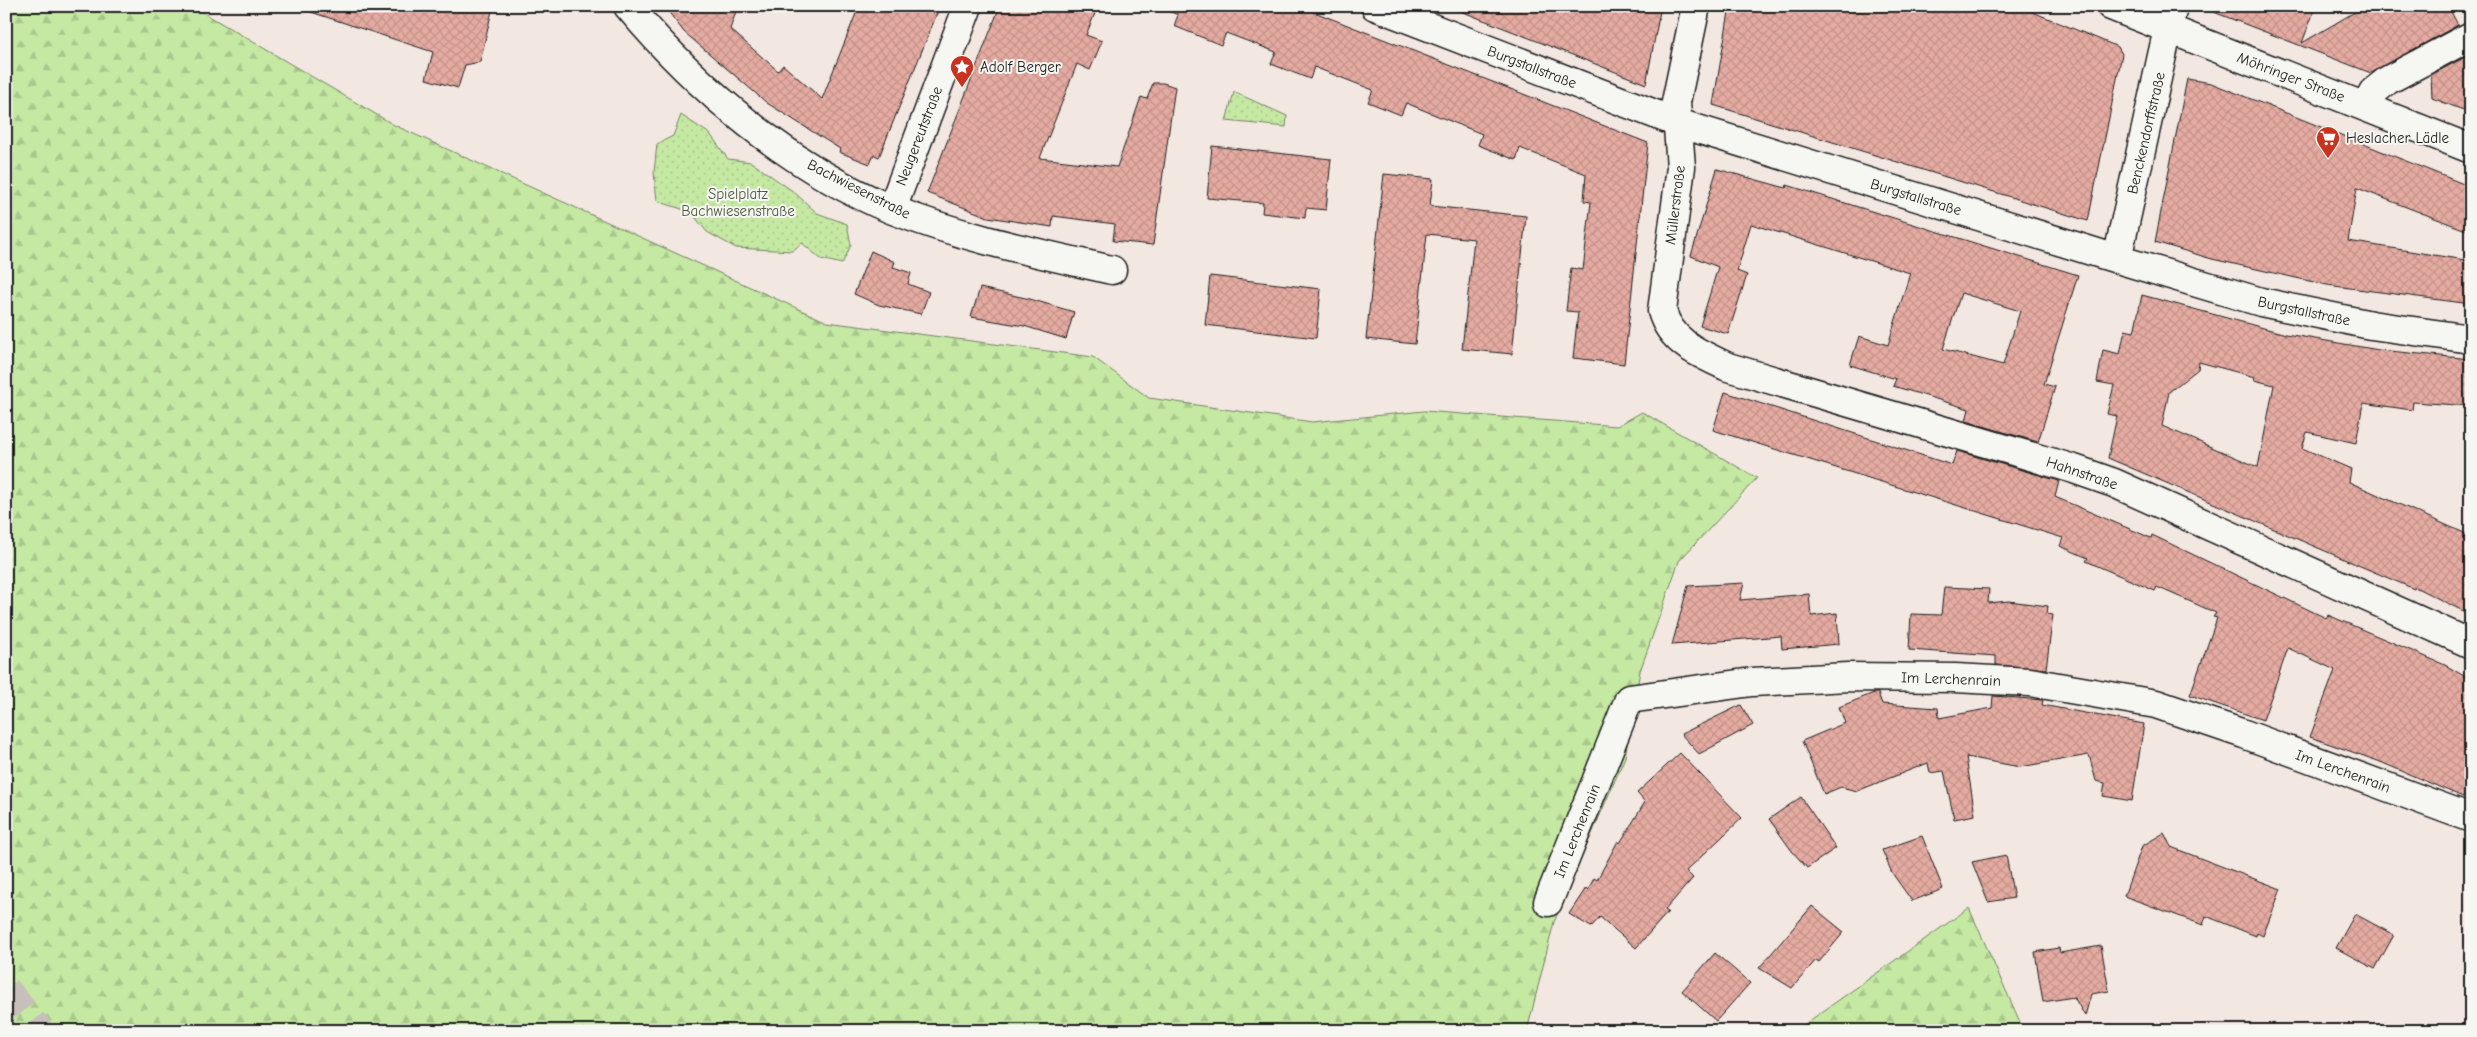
<svg xmlns="http://www.w3.org/2000/svg" width="2477" height="1037" viewBox="0 0 2477 1037" font-family="'Comic Neue',sans-serif">
<style>
.forest{fill:url(#forest-firs);stroke:#708260}
.park{fill:url(#park-dots);stroke:#708260}
.building{fill:url(#building-cross-hatch);stroke:#1c1c1c;fill-rule:evenodd}
.lines{fill:none;stroke-linecap:round;stroke-linejoin:round}
.primary-tunnel{stroke:#c8beba;stroke-width:28;stroke-dasharray:28 14;stroke-linecap:butt}
.street-casing{stroke:#1c1c1c;stroke-width:31}
.secondary-casing{stroke:#1c1c1c;stroke-width:31}
.street{stroke:#f6f6f2;stroke-width:28}
.secondary{stroke:#f6f6f2;stroke-width:28}
.labels{text-anchor:middle;dominant-baseline:central;stroke-width:4;stroke-linejoin:round;paint-order:stroke}
.poi-label{font-size:15px;fill:#1c1c1c;stroke:#f6f6f2;text-anchor:start}
.street-label{font-size:15px;fill:#1c1c1c;stroke:#f6f6f2}
.park-label{font-size:15px;fill:#4f5a44;stroke:#f6f6f2}
</style>
<defs>
<pattern id="forest-firs" width="22" height="20" patternUnits="userSpaceOnUse" patternTransform="scale(1.25)"><rect width="22" height="20" fill="#c5e9a3"/><path d="M5 1l3.5 6h-7zM16 11l3.5 6h-7z" fill="#a9c78c"/></pattern>
<pattern id="park-dots" width="8" height="8" patternUnits="userSpaceOnUse" patternTransform="scale(1.25)"><rect width="8" height="8" fill="#c5e9a3"/><path d="M2 2h.1M6 6h.1" fill="none" stroke="#a9c78c" stroke-width="1.8" stroke-linecap="round"/></pattern>
<pattern id="building-cross-hatch" width="8" height="8" patternUnits="userSpaceOnUse" patternTransform="scale(1.25)"><rect width="8" height="8" fill="#e5aba2"/><path d="M0 0l8 8M0 8l8-8" fill="none" stroke="#c4938b"/></pattern>
</defs>
<rect width="100%" height="100%" fill="#f3e7e2"/>
<filter id="ink" filterUnits="userSpaceOnUse"><feTurbulence type="fractalNoise" baseFrequency=".02" numOctaves="2"/><feDisplacementMap in="SourceGraphic" scale="10" xChannelSelector="R" yChannelSelector="G"/><feConvolveMatrix kernelMatrix="1 2 1 2 8 2 1 2 1" color-interpolation-filters="sRGB"/></filter>
<g filter="url(#ink)">
<path class="forest" d="M6 6H192L394 125 827 322 1093 357 1149 398 1312 422 1424 411 1617 426 1642 412 1757 478 1679 561 1640 671 1625 757 1554 922 1528 1027 1547 1031H6Z
M1969 908 2024 1031H1795Z"/>
<path class="park" d="M1234 92 1287 116 1286 127 1226 121Z
M681 115 710 134 728 159 751 162 794 192 817 213 847 224 851 245 842 264 821 259 802 243 792 251 736 248 707 232 691 212 657 201 654 172 657 144 673 136Z"/>
<path class="building" d="M308 6H493L480 62 465 65 458 88 426 79 433 52 308 11Z
M664 6H738L730 29 778 71 783 65 822 99 859 6H940L879 157 874 155 870 164 839 152 840 149 767 103 684 32Z
M1000 6H1098L1086 35 1102 41 1090 70 1077 64 1040 158 1117 167 1141 97 1147 99 1153 83H1163L1175 87 1153 245 1113 241 1115 224 1053 216 1052 227 988 217 927 193Z
M1162 6H1299L1648 143 1624 364 1573 358 1578 312 1566 311 1571 268 1583 270 1591 202 1584 201 1586 174 1520 148 1516 160 1478 145 1482 134 1406 103 1401 115 1368 102 1373 90 1314 67 1310 79 1271 64 1276 52 1226 33 1221 45 1174 26 1178 15 1162 8Z
M1454 6H1661L1646 84 1453 8Z
M1730 6H2018L2118 47 2122 54 2088 221 1713 105Z
M2207 6H2316L2302 43 2365 6H2448L2458 25 2371 73 2206 9Z
M2471 54V113L2432 98 2431 75Z
M2187 79 2211 83 2471 187V232L2357 188 2348 241 2471 261V304L2327 285 2212 259 2155 242Z
M1212 146 1331 159 1326 210 1306 208 1305 218 1262 213 1263 203 1207 198Z
M1717 169 1786 188 1787 185 2078 275 2044 384 2055 387 2038 442 1966 421 1969 409 1893 386 1896 379 1850 365 1859 336 1888 345 1910 273 1751 224 1737 271 1747 275 1728 334 1700 326 1718 267 1691 256ZM1961 293 2020 311 2003 365 1943 349Z
M1384 174 1433 179 1430 206 1526 216 1512 354 1462 349 1474 239 1427 234 1415 344 1366 339Z
M871 251 895 262 893 267 911 273 908 284 929 292 921 314 879 305 854 294Z
M1210 276 1321 289 1316 338 1205 325Z
M980 288 1030 299 1074 312 1066 339 1024 326 971 317Z
M2142 295 2286 334 2379 350 2471 359V406L2413 402 2412 410 2363 403 2356 443 2307 432 2302 448 2351 469 2349 482 2471 536V615L2415 587 2414 589 2108 458 2117 416 2107 414 2114 385 2097 382 2103 350 2120 354 2125 330 2134 332ZM2199 362 2255 377 2254 380 2274 385 2258 467 2162 426 2169 392 2198 369Z
M1725 392 1952 465 1957 451 2059 481 2055 497 2151 538 2152 535 2326 618 2328 615 2445 665 2471 680V784L2463 797 2378 761 2310 737 2335 670 2288 648 2263 720 2190 695 2217 618 2213 617 2216 613 2157 587 2155 591 2086 561 2088 558 2060 546 2063 538 1713 430Z
M1744 583 1740 600 1809 594 1811 616 1837 613 1839 644 1782 649 1781 636 1672 645 1688 586Z
M1944 587 1989 589 1988 603 2009 601 2048 606 2047 614 2053 615 2046 669 1996 665V656L1909 650 1911 614 1941 615Z
M1874 693H1878L1882 704 1938 708 1939 718 1992 708 1993 696 2043 700 2042 705 2144 724 2132 801 2103 796 2105 783 2096 781 2089 755 2020 767 1966 757 1975 815 1954 819 1944 771 1930 773 1928 763 1857 791 1841 787 1824 794 1802 741 1845 723 1839 707Z
M1741 705 1753 725 1699 754 1681 734Z
M1680 753 1742 818 1686 871 1693 878 1665 910 1668 912 1636 948 1600 917 1591 927 1569 914 1586 888 1588 890 1594 878 1597 880 1618 841 1620 843 1645 802 1637 793Z
M1801 797 1836 848 1807 868 1792 851 1769 819Z
M2164 833 2171 847 2281 889 2263 936 2257 933 2256 936 2206 916 2203 925 2124 896 2142 846Z
M1922 836 1943 889 1912 901 1892 873 1882 850Z
M2006 855 2014 898 1988 902 1972 862Z
M1812 906 1844 932 1819 962 1816 960 1792 988 1759 968Z
M2355 914 2394 935 2375 969 2336 948Z
M2101 946 2109 991 2091 994 2085 1016 2074 997 2043 1002 2035 952 2059 948 2060 953Z
M1715 953 1750 983 1716 1021 1682 991Z"/>
<g class="lines">
<path class="primary-tunnel" d="M6 989 40 1031"/>
<g class="street-casing">
<path id="street" d="M628 6C698 90 791 168 893 210 964 238 1038 253 1112 270
M1375 6 1678 123 2117 259 2261 302 2371 325 2471 339
M1696 6 1676 102 1681 167 1662 311C1671 343 1700 354 1728 367L2074 469 2114 483 2471 644
M2366 107 2373 92 2388 80 2471 36
M892 209 968 6
M2117 259 2173 6
M1548 902 1629 699 1752 682 1848 677 1955 678 2030 682 2156 704 2244 734 2471 818"/>
</g>
<g class="secondary-casing">
<path id="secondary" d="M2111 6 2471 149"/>
</g>
<use href="#street" class="street"/>
<use href="#secondary" class="secondary"/>
</g>
</g>
<defs>
<g id="sight-pin" transform="scale(1.25)"><path d="M0 17L-7.5 6A9.5 9.5 0 1 1 7.5 6Z" fill="#c8321e" stroke="#f6f6f2"/><path d="M0-6L1.8-2.2L6-1.7L2.9 1.2L3.7 5.4L0 3.3L-3.7 5.4L-2.9 1.2L-6-1.7L-1.8-2.2Z" fill="#fff"/></g>
<g id="supermarket-pin" transform="scale(1.25)"><path d="M0 17L-7.5 6A9.5 9.5 0 1 1 7.5 6Z" fill="#c8321e" stroke="#f6f6f2"/><path d="M-6-5.5h2.5l.6 2H6L4.5 2H-2.5L-4.4-4H-6ZM-1.5 3.2a1.3 1.3 0 1 0 .1 0ZM3 3.2a1.3 1.3 0 1 0 .1 0Z" fill="#fff"/></g>
</defs>
<g fill-rule="evenodd">
<use href="#sight-pin" x="962" y="67"/>
<use href="#supermarket-pin" x="2328" y="138"/>
</g>
<g class="labels">
<g class="poi-label">
<text x="980" y="67">Adolf Berger</text>
<text x="2346" y="138">Heslacher Lädle</text>
</g>
<g class="street-label">
<text transform="translate(1532 67) rotate(21)">Burgstallstraße</text>
<text transform="translate(2291 77) rotate(21)">Möhringer Straße</text>
<text transform="translate(2146 133) rotate(-77)">Benckendorffstraße</text>
<text transform="translate(919 136) rotate(-69)">Neugereutstraße</text>
<text transform="translate(859 189) rotate(27)">Bachwiesenstraße</text>
<text transform="translate(1916 197) rotate(17)">Burgstallstraße</text>
<text transform="translate(1675 205) rotate(-83)">Müllerstraße</text>
<text transform="translate(2304 311) rotate(12)">Burgstallstraße</text>
<text transform="translate(2082 473) rotate(19)">Hahnstraße</text>
<text transform="translate(1951 679) rotate(2)">Im Lerchenrain</text>
<text transform="translate(2343 771) rotate(20)">Im Lerchenrain</text>
<text transform="translate(1577 831) rotate(-68)">Im Lerchenrain</text>
</g>
<g class="park-label">
<text x="738" y="194">Spielplatz<tspan x="738" dy="17">Bachwiesenstraße</tspan></text>
</g>
</g>
<rect width="2477" height="1037" fill="none" stroke="#f6f6f2" stroke-width="25"/>
<rect x="12" y="12" width="2452" height="1012" fill="none" stroke="#1c1c1c" stroke-width="2" filter="url(#ink)"/>
</svg>
